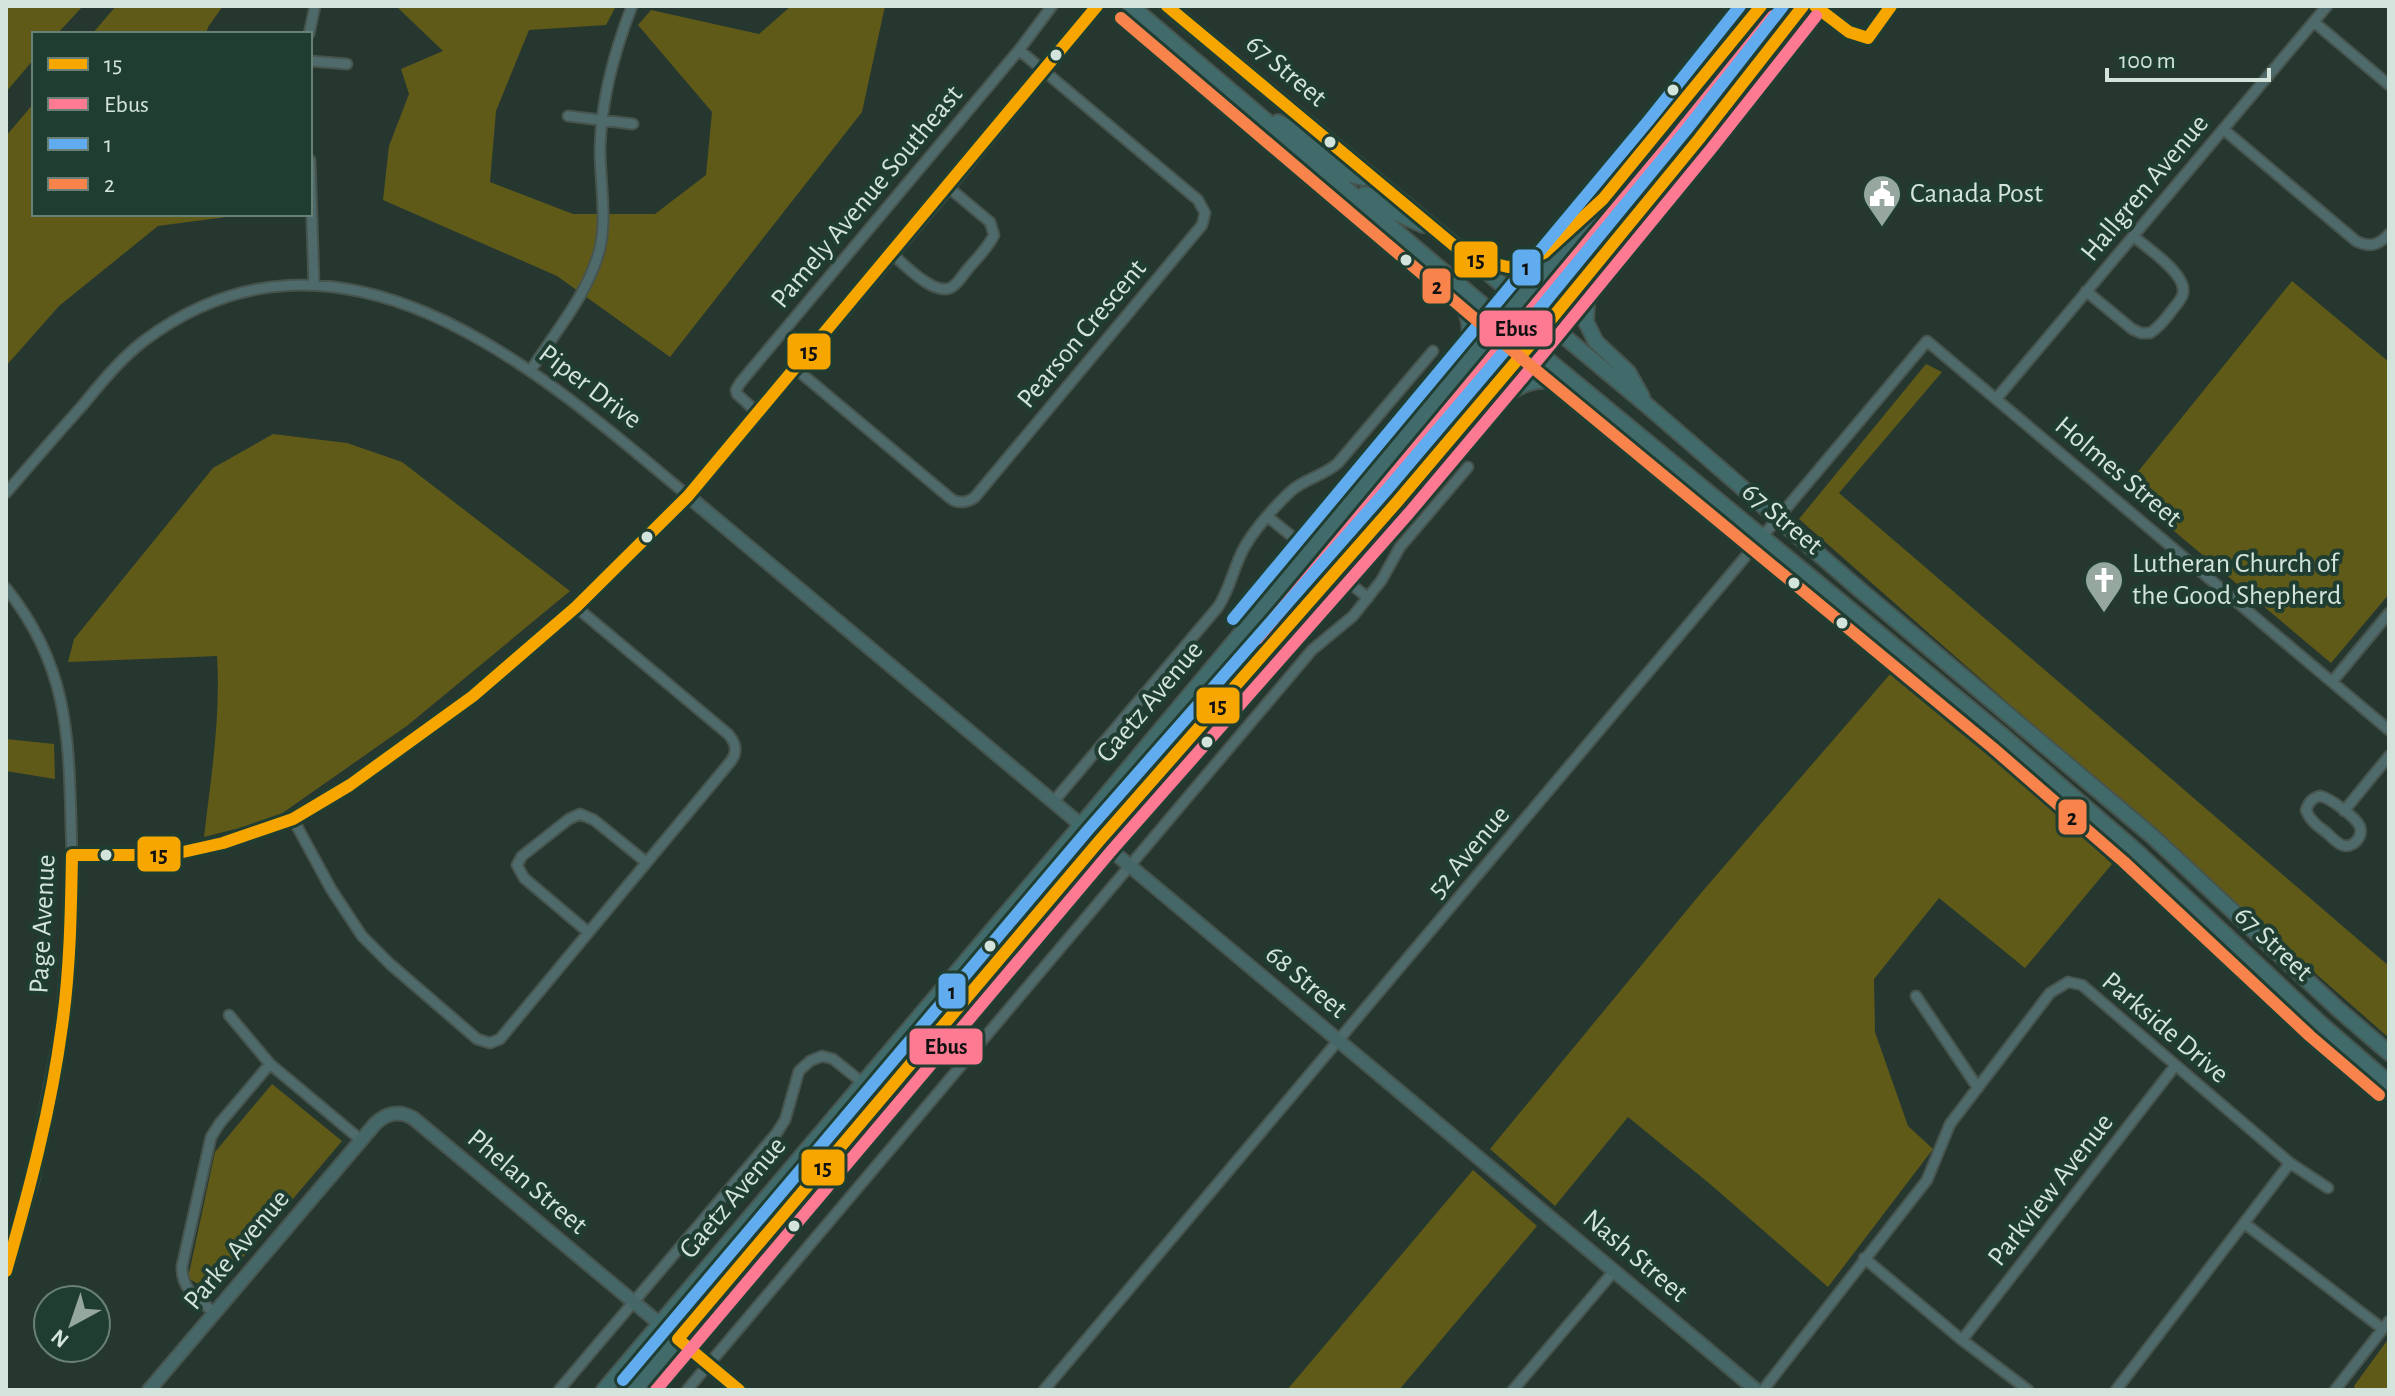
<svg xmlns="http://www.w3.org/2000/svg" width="2395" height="1396" viewBox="0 0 2395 1396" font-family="'Alegreya Sans',sans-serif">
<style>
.green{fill:#605a19}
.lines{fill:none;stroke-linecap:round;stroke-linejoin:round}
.street-casing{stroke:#47544e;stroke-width:13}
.secondary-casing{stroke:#47544e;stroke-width:16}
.primary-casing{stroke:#47544e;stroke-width:18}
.street{stroke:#4f6a6a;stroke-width:9}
.secondary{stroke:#466767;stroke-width:12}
.primary{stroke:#416a6b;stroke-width:14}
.bus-1-casing{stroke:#203d31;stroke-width:18}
.bus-2-casing{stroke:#203d31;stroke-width:18}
.bus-3-casing{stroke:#203d31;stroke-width:18}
.bus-4-casing{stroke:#203d31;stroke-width:18}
.bus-1{stroke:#f7a600;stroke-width:12}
.bus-2{stroke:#fe7a93;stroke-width:12}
.bus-3{stroke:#60acee;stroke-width:12}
.bus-4{stroke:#f8844c;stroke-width:12}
.bus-dot{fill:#d3e4dc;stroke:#203d31;stroke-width:3}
.labels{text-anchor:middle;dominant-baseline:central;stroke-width:8;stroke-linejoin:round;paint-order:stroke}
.street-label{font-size:28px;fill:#d3e4dc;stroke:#203d31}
.poi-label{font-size:28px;fill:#d3e4dc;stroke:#203d31;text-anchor:start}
.line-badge{stroke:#203d31;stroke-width:3}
.pale-badge-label{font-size:22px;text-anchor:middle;font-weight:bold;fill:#111}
</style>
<rect width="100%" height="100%" fill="#263730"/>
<path class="green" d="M6 6H83L57 34H34V59L6 92Z
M116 6H223L208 27 206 34H92Z
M396 6H616L606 25 529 30 496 111 490 182 573 214H655L706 175 712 112 638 25 651 10 759 34 791 6H885L862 112 670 357 557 276 383 200 389 146 409 94 401 69 443 51Z
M34 103V214H249L158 226 59 306 6 366V136Z
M2292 281 2389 362V594L2331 663 2124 489Z
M1926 364 1942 372 1839 493 2389 966V1038L1799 519Z
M273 434 347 443 402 462 570 591 408 725 274 819 204 837C211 777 221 716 217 656L68 662 74 639 213 468Z
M1891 673 2020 778 2112 864 2025 968 1939 898 1874 979 1875 1032 1908 1126 1933 1149 1828 1287 1710 1184 1628 1117 1555 1206 1490 1149 1701 893Z
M6 739 54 744 55 779 6 771Z
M272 1084 342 1141 213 1293 188 1278 215 1152Z
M1473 1170 1537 1226 1399 1390H1287Z
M2389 1338V1390H2355L2354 1386Z"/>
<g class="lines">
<g class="street-casing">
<path id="street" d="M2314 22 2389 85
M309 34 315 6
M310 61 347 64
M568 116 633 124
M2223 129 2356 241C2370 248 2379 245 2389 234
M310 160 314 285
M892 254C905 265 933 295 950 288 957 285 962 276 967 270 976 259 988 248 994 235L990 222 948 187
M2086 291 2132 329 2141 333H2150C2160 327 2166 318 2173 309 2177 304 2182 299 2183 293 2187 274 2146 247 2133 236
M796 369 950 498C958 504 967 503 975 497L1202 225 1205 213 1198 200 1019 50
M531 370C555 332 589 293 600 248 607 216 600 182 600 149 601 100 614 52 632 6
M1996 399 2327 6
M759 414 737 394 736 390 740 383 1019 50 1052 6
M6 493C31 464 56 435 82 406 101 383 120 359 145 340 341 194 540 371 688 496
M1268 517 1310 551
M1336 572 1368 598
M6 588C75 674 68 751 72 855
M2332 682 2389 613
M2320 796C2330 798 2356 817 2360 827 2363 837 2353 849 2342 845 2337 843 2331 837 2327 833 2318 826 2310 821 2306 810 2309 802 2312 798 2320 796Z
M1054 801 1218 607C1230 589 1233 569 1243 550 1252 532 1275 506 1290 492 1303 479 1324 476 1338 463L1433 351
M2344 811 2389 756
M293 819 331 889 362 936 390 964 477 1039 490 1043 500 1039 731 761C738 751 736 743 728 734L576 607
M588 932 524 878 517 865 522 856 569 819 580 814 594 820 646 862
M1916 996 1978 1088
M229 1015 270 1064 361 1140
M2244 1223 2383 1329
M1864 1258 1962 1340 2028 1390
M215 1313C198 1299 181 1290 182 1266L211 1137 220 1123 270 1064
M1962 1340 2175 1066
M559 1390 776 1134 785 1120 799 1071 810 1061 822 1056 833 1059 863 1083
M687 1390 1312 650 1353 616 1381 581 1400 547 1468 467
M1044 1390 1927 341 2389 730
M1513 1390 1614 1271
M1763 1390 1927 1180 1950 1124 2050 993 2068 982 2082 985 2290 1163 2328 1188
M2116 1390 2290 1163
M2335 1390 2389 1321"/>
</g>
<g class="secondary-casing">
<path id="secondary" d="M688 496 1756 1390
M6 1271 33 1178 62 1027 70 933 72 855H144L183 852 223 843 293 819 350 785 473 696 576 607 688 496 948 187 1097 6
M149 1390 375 1124C386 1113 399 1110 413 1118L739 1390"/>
</g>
<g class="primary-casing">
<path id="primary" d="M1131 6 1530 345 2003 736 2135 850 2321 1024 2389 1083
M1167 6 1649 407 1859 589 2151 835 2338 1009 2389 1053
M1735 32 1745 6
M1278 122 1289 127 1348 174 1363 178 1370 175
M1700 135 1703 117 1779 6
M1358 199 1365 194 1375 197 1396 213 1423 225
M1476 259C1484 262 1492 266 1500 267 1527 271 1549 248 1567 232
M1599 268 1587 301 1586 322 1596 342 1628 372 1642 397
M1445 279C1469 313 1476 321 1464 362
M1535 323 1538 315 1642 175 1661 140
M1470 423C1507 396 1526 368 1574 386
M1400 494 1408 468 1515 331 1520 315V300
M604 1390 1082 824 1661 130 1761 6
M635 1390 1100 840 1397 502 1530 345 1699 139 1803 6"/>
</g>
<use href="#street" class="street"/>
<use href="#secondary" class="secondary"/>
<use href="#primary" class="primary"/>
<g class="bus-1-casing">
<path id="bus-1" d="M1167 6 1469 258 1508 267 1520 265 1544 253 1603 199 1761 6
M1815 6 1849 32 1868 38 1891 6
M6 1271C29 1191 51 1109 62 1026 70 970 71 912 72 855H144L183 852 223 843 293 819 350 785 473 696 576 607 688 496 1097 6
M739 1390 678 1339 1100 840 1397 502 1530 345 1699 139 1803 6"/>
</g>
<g class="bus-2-casing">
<path id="bus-2" d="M1257 639 1673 140 1773 16
M656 1390 1112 850 1409 513 1542 355 1711 149 1816 16"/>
</g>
<g class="bus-3-casing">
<path id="bus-3" d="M1233 619 1649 120 1740 6
M623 1380 1088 830 1385 492 1518 335 1687 129 1783 6"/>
</g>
<g class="bus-4-casing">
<path id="bus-4" d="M1121 18 1520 357 1993 748 2124 862 2310 1036 2379 1095"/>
</g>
<use href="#bus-1" class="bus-1"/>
<use href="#bus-2" class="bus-2"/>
<use href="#bus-3" class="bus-3"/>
<use href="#bus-4" class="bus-4"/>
</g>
<defs>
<g id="civic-pin" transform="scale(2)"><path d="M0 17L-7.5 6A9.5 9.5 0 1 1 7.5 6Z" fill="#96a7a0" stroke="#203d31"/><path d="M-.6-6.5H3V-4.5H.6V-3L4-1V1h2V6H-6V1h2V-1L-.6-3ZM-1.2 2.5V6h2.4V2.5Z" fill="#fff"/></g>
<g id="church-pin" transform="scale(2)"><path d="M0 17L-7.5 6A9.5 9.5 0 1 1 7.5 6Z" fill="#96a7a0" stroke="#203d31"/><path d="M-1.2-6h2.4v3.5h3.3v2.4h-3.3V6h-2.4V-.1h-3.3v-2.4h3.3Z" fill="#fff"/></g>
</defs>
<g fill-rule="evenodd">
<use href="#civic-pin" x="1882" y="194"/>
<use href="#church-pin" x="2104" y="580"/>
</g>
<g class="bus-dot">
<circle cx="1056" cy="55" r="7"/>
<circle cx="1673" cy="90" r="7"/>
<circle cx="1330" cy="142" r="7"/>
<circle cx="1406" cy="260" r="7"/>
<circle cx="647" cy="537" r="7"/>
<circle cx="1794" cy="583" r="7"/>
<circle cx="1842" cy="623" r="7"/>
<circle cx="1207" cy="742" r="7"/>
<circle cx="106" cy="855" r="7"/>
<circle cx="990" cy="946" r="7"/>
<circle cx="794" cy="1226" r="7"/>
</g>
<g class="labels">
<g class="street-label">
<text transform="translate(1286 71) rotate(40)">67 Street</text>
<text transform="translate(2145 188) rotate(-50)">Hallgren Avenue</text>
<text transform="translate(867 197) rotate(-50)">Pamely Avenue Southeast</text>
<text transform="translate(1082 334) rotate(-50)">Pearson Crescent</text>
<text transform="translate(590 387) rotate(37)">Piper Drive</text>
<text transform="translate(2118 472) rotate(40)">Holmes Street</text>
<text transform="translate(1782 519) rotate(40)">67 Street</text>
<text transform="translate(1150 702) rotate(-50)">Gaetz Avenue</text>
<text transform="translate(1469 852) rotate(-50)">52 Avenue</text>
<text transform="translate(43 924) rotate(-87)">Page Avenue</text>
<text transform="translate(2273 944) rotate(43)">67 Street</text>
<text transform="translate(1306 982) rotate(40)">68 Street</text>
<text transform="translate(2165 1028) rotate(40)">Parkside Drive</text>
<text transform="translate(527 1182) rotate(40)">Phelan Street</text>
<text transform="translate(2051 1190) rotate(-52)">Parkview Avenue</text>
<text transform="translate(733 1198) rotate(-50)">Gaetz Avenue</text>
<text transform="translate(237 1250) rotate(-50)">Parke Avenue</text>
<text transform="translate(1635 1256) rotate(40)">Nash Street</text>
</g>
<g class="poi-label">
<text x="1910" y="194">Canada Post</text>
<text x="2132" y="564">Lutheran Church of<tspan x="2132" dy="32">the Good Shepherd</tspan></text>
</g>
</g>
<g class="line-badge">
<rect x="1453" y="240" width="46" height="39" rx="8" fill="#f7a600"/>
<rect x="1511" y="248" width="31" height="39" rx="8" fill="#60acee"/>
<rect x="1421" y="267" width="31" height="38" rx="8" fill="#f8844c"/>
<rect x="1478" y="309" width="76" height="39" rx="8" fill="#fe7a93"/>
<rect x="786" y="332" width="46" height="39" rx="8" fill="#f7a600"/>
<rect x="1195" y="686" width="46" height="39" rx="8" fill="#f7a600"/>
<rect x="2057" y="798" width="31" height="38" rx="8" fill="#f8844c"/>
<rect x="136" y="835" width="46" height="38" rx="8" fill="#f7a600"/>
<rect x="937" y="972" width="30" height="38" rx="8" fill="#60acee"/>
<rect x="908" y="1027" width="76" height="39" rx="8" fill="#fe7a93"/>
<rect x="800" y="1148" width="46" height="39" rx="8" fill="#f7a600"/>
</g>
<g class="pale-badge-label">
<text x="1476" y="267">15</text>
<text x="1526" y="275">1</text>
<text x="1437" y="294">2</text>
<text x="1516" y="336">Ebus</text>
<text x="809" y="359">15</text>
<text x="1218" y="713">15</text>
<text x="2072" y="825">2</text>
<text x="159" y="862">15</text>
<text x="952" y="999">1</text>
<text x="946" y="1054">Ebus</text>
<text x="823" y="1175">15</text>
</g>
<rect width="2395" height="1396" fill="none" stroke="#d3e4dc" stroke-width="16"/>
<rect x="32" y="32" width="280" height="184" fill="#203d31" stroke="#688075" stroke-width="2"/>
<rect x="48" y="58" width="40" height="12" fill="#f7a600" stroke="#688075" stroke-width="2"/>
<text x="104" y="72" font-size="24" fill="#d3e4dc">15</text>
<rect x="48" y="98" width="40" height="12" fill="#fe7a93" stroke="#688075" stroke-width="2"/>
<text x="104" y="112" font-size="24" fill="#d3e4dc">Ebus</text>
<rect x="48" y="138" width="40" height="12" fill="#60acee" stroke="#688075" stroke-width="2"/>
<text x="104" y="152" font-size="24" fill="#d3e4dc">1</text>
<rect x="48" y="178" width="40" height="12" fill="#f8844c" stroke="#688075" stroke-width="2"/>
<text x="104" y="192" font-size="24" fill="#d3e4dc">2</text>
<g transform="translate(72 1324) rotate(220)"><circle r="38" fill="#203d31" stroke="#688075" stroke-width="2"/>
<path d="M0-6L14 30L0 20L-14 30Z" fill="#96a7a0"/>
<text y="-12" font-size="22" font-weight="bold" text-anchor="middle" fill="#d3e4dc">N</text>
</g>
<path d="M2107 68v12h162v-12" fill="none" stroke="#d3e4dc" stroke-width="4"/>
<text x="2119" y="68" font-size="24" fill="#d3e4dc" stroke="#203d31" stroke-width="6" paint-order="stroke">100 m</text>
</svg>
